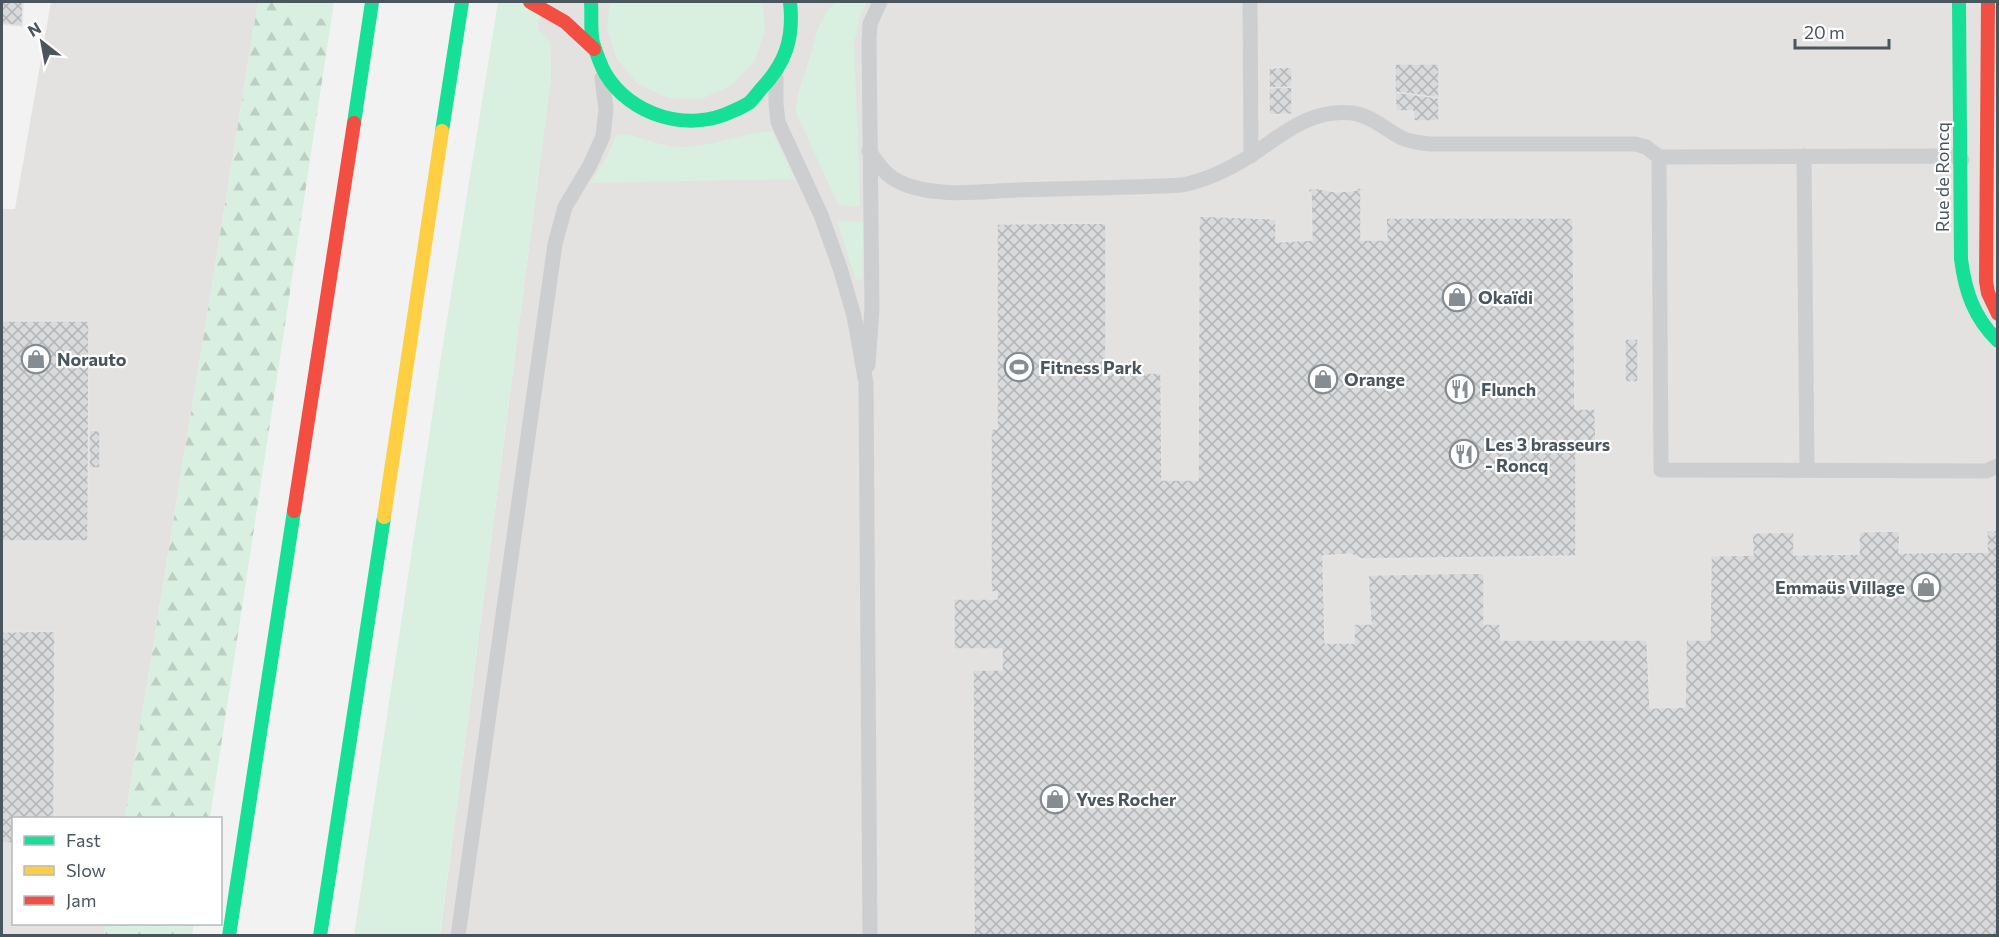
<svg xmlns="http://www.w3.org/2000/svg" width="1999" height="937" viewBox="0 0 1999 937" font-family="Commissioner,sans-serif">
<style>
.commercial{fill:#e4e2e0}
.grass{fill:#d9efe0}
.forest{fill:url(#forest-firs)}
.building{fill:url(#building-cross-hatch);stroke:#e4e4e5;stroke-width:1.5}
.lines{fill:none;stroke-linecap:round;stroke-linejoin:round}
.lane{stroke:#ccced0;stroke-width:15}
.fast{stroke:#16e098;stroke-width:14}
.slow{stroke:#ffcf43;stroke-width:14}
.jam{stroke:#f24e42;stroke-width:14}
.labels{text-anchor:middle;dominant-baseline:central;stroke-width:4.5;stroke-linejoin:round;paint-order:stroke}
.street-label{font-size:18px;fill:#4a565e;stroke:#fff}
.poi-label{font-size:18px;font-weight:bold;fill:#4a565e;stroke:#fff;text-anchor:start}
</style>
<defs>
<pattern id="forest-firs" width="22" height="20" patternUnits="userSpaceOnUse" patternTransform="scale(1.5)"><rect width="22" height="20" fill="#d9efe0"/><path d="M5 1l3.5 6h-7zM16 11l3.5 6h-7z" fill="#bccfc3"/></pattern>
<pattern id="building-cross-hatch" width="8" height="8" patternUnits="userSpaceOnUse" patternTransform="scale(1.5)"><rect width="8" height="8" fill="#d9dadb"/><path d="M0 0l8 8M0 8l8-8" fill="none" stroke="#b2b4b5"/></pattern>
</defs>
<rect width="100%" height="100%" fill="#f3f2f2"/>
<path class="commercial" d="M51 2H258L125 818H14V924H106L104 935H2V209H15Z
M540 2H1997V935L440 936 551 77 550 43 537 30Z"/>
<path class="grass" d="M275 2H334L331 22Z
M498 2H540L537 29 550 42 551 77 440 935 354 936 441 357Z
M610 2H763L765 31 754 62 731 86 701 99 668 98 638 84 617 59 607 28Z
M836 2H867L861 14 854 43 860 207 838 205 796 112C796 95 802 83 807 66 816 42 816 19 836 2Z
M772 131 795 179 591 183 608 155 616 135C632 132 657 146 675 147 708 149 739 133 772 131Z
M837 221 863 222 862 279 856 280Z"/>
<path class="forest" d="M258 2H275L331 22 210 818H125Z
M106 924H194L192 935H104Z"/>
<path class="building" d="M2 2H23L22 26 2 24Z
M1395 64H1439V98L1395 92Z
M1292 67V87L1269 88V68Z
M1292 87V114L1269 115V88Z
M1395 92 1439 98V121H1414L1413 111H1396Z
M1315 188 1336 192 1357 190V188H1364V192L1361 191V240H1387L1386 218H1573L1575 409H1595L1596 444 1576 445V556L1362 559 1350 554 1323 556 1325 643H1354V624H1371L1368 575 1484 573V624H1500L1501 640H1647L1650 708 1685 707 1686 640H1710L1711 556 1753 555 1752 533 1794 532V555L1859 554V532L1900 531 1899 553 1987 552V531L1998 530V936H974L973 670H1002V649H955V651H953V646H954V603L952 602V597L954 599H997V592H991V429H997V224L1106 223V373H1161L1162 480H1198L1199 216 1276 219V242L1312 240 1311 193 1308 192 1309 189Z
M2 321H89L88 541H2Z
M1625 339H1638V382H1625Z
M89 430 100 431V468H89Z
M55 631 54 818H14V843H2V632Z"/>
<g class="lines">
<path class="lane" d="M1250 2 1251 156
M776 78V104L778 122 821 215 840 268 854 316 866 383 870 936
M869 151C882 170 890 181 913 187 947 197 984 191 1018 190 1073 188 1127 188 1182 185 1207 180 1228 170 1250 156 1282 135 1310 108 1353 113 1372 116 1386 130 1402 138 1411 142 1420 143 1429 144H1635L1646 147 1659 157 1959 156 1962 160
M1804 156 1807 470
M1659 157 1661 470 1986 471 1998 466
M868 365 872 308 869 41 870 24 880 2
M458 936 555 244 565 207 590 165 603 136 606 109 602 78"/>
<path class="fast" d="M591 2C592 15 590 31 593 43 596 52 600 64 605 73 630 116 689 133 733 111 738 109 744 106 749 103 753 99 757 94 761 89 786 63 794 38 790 2
M1959 2 1961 259C1965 291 1974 318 1998 341
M354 123 372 2
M442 131 462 2
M229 936 294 511
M320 936 384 517"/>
<path class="slow" d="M384 517 442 131"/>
<path class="jam" d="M530 2 565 22 594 49
M1988 2 1986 281 1988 293 1998 314
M294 511 354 123"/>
</g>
<defs>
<g id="shop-ring" transform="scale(1.5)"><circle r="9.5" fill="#fff" stroke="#858d92" stroke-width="1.5"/><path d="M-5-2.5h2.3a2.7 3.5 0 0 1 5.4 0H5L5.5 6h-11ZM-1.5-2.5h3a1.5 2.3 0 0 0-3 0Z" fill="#858d92"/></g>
<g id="stadium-ring" transform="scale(1.5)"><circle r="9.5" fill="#fff" stroke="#858d92" stroke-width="1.5"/><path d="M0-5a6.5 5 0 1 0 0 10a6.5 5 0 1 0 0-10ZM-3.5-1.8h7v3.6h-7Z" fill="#858d92"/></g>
<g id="restaurant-ring" transform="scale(1.5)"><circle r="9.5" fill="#fff" stroke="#858d92" stroke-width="1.5"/><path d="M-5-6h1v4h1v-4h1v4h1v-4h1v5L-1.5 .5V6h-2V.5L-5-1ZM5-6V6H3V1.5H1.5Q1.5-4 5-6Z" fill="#858d92"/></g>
</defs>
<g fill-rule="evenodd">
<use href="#shop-ring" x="1457" y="297"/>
<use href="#shop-ring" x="36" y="359"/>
<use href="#stadium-ring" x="1019" y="367"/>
<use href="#shop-ring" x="1323" y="379"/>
<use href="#restaurant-ring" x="1460" y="389"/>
<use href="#restaurant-ring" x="1464" y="454"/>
<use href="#shop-ring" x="1926" y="587"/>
<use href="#shop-ring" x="1055" y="799"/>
</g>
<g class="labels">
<g class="street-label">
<text transform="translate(1942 177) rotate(-90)">Rue de Roncq</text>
</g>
<g class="poi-label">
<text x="1478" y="297">Okaïdi</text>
<text x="57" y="359">Norauto</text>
<text x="1040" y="367">Fitness Park</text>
<text x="1344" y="379">Orange</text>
<text x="1481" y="389">Flunch</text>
<text x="1485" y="444">Les 3 brasseurs<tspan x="1485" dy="21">- Roncq</tspan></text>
<text x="1905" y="587" text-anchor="end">Emmaüs Village</text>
<text x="1076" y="799">Yves Rocher</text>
</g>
</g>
<rect width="1999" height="937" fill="none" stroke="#4a565e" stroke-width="6"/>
<rect x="12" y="817" width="210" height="108" fill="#ffffff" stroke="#b7bbbf" stroke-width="1.5"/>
<rect x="24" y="836" width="30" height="9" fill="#16e098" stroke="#b7bbbf" stroke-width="1.5"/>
<text x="66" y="847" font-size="18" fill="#4a565e">Fast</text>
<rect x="24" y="866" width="30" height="9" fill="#ffcf43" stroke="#b7bbbf" stroke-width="1.5"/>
<text x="66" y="877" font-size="18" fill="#4a565e">Slow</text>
<rect x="24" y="896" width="30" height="9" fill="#f24e42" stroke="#b7bbbf" stroke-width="1.5"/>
<text x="66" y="907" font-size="18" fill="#4a565e">Jam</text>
<g transform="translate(42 42) rotate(329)" stroke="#ffffff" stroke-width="4.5" paint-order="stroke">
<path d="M0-4.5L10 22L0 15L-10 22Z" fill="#4a565e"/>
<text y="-9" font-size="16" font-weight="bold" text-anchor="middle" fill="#4a565e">N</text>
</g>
<path d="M1795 39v9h94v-9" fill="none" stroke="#4a565e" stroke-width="3"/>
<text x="1804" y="39" font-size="18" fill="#4a565e" stroke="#ffffff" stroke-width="4.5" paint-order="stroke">20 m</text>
</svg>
